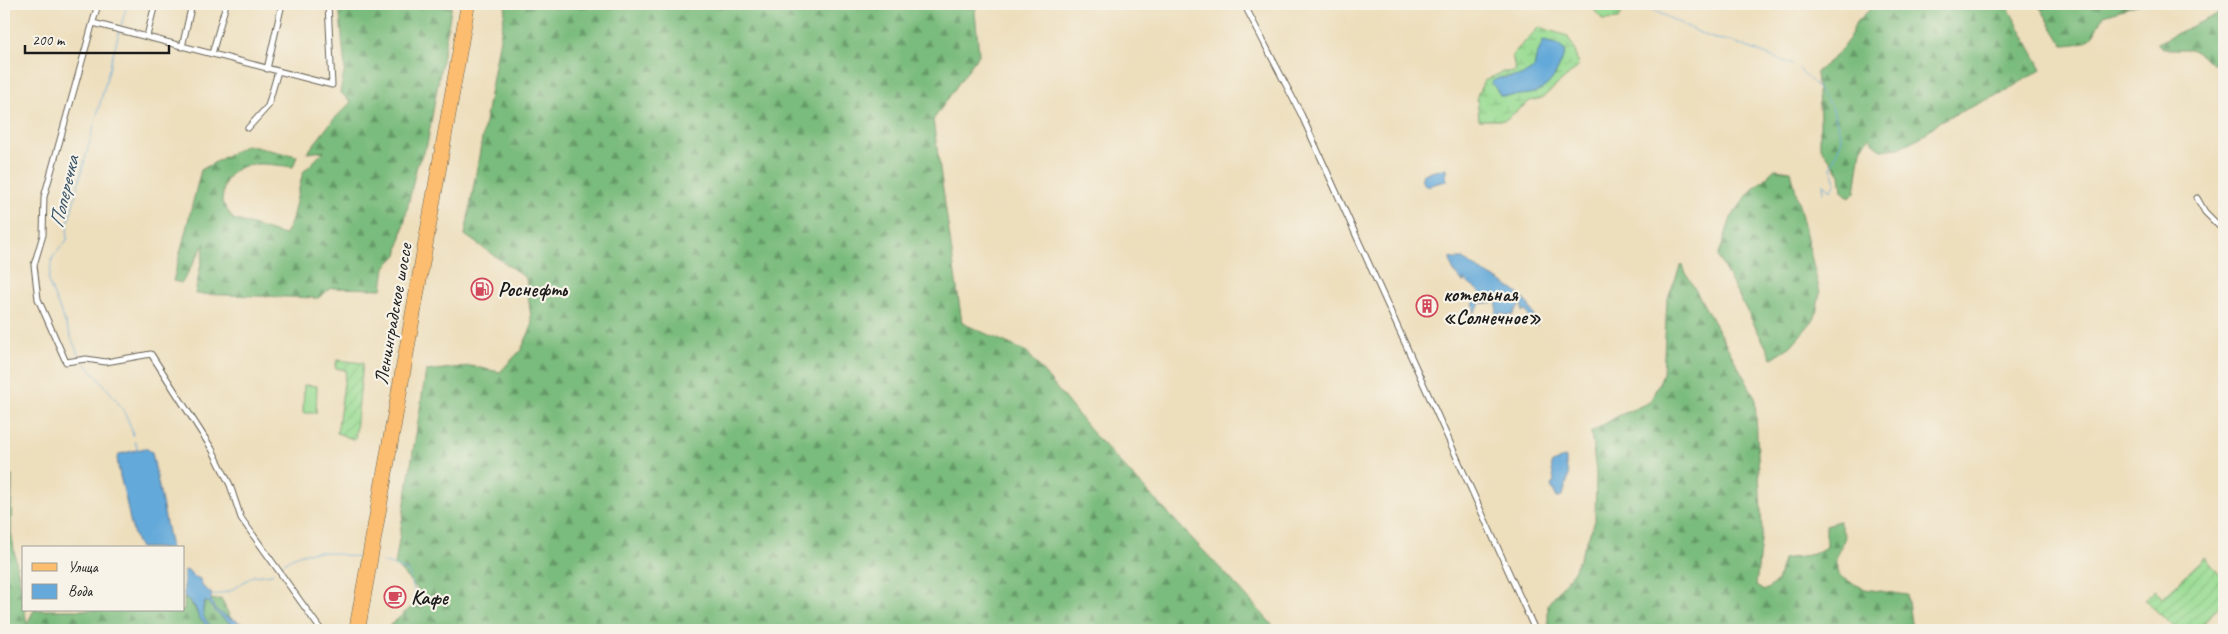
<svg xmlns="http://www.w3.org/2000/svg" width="2228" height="634" viewBox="0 0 2228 634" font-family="Caveat,sans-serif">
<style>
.forest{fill:url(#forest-firs);stroke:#4b6c4c}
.wetland{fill:url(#wetland-marsh);stroke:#5a7c58}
.garden{fill:url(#garden-furrows);stroke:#5a7c58}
.pitch{fill:#99dc93;stroke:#5a7c58}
.water{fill:#64a9d9;stroke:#40627a}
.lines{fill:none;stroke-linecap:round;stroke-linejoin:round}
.stream{stroke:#64a9d9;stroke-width:1}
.minor-casing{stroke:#656054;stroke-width:7}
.major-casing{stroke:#656054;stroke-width:8}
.highway-casing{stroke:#656054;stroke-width:9}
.minor{stroke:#fff;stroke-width:5}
.major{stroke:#fcbd6f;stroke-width:6}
.highway{stroke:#fcbd6f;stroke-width:8}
.rail{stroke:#1c1c1c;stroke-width:1;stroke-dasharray:8 4;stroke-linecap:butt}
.labels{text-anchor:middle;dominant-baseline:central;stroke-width:4.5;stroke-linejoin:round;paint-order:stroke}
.poi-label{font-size:20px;font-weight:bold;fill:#1c1c1c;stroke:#f7f3e8;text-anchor:start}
.street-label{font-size:20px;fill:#1c1c1c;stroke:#f7f3e8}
.water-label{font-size:21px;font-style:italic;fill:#395468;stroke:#f7f3e8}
</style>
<defs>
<pattern id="forest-firs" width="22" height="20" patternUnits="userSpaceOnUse" patternTransform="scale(1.25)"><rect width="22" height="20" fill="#7abc7d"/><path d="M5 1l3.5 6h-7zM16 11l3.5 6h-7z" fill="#639866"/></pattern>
<pattern id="wetland-marsh" width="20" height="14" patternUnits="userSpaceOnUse" patternTransform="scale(1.25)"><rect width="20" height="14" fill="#99dc93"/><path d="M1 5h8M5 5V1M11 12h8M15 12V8" fill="none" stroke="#83bc7e"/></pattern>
<pattern id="garden-furrows" width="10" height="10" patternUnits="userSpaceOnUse" patternTransform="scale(1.25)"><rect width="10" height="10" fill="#99dc93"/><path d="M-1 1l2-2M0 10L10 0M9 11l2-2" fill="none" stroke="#83bc7e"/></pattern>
</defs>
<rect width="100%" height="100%" fill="#f7f3e8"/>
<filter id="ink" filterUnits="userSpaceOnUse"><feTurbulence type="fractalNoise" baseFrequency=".02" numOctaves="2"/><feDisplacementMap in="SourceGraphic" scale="10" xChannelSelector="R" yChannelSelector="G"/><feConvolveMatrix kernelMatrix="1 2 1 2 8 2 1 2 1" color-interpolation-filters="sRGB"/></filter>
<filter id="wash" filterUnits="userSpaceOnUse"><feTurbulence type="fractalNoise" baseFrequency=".0096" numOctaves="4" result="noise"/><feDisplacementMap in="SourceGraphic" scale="20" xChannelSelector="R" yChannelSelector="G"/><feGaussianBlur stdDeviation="1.12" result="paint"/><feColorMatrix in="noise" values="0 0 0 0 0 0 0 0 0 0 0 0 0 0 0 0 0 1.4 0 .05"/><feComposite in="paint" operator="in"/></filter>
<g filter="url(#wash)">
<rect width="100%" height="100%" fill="#eddebc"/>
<path class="forest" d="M339 4H452L427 145 417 165 397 255 385 267 382 289 331 288 318 298 195 294 205 243 182 283 173 281 201 170 246 145 297 156 293 167C270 165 237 156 225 183 223 188 223 196 222 202L233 219 284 235 291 223 303 172 324 151 307 153 333 120 351 102 340 92 345 69Z
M506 4H978L975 12 979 54 933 120 962 323 1027 352 1096 437 1236 585 1277 630H385L424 596 395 565 426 371 470 366 500 372 521 350 532 326 526 278 465 235Z
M1875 4H2006L2042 69 2004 92 1940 121 1922 136 1899 148 1881 150 1869 137 1861 150 1855 192 1850 198 1842 191 1840 174 1820 146V117L1816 72 1836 56 1849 39 1855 24Z
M2038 4H2140L2104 15C2092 39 2091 44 2063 45Z
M2224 11V57L2217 66 2191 49H2163L2157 43Z
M1775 169 1791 171 1820 293 1815 318 1791 346 1772 358 1718 257 1731 218 1749 193Z
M1681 264 1755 397 1762 531 1756 586 1764 591 1777 582 1783 559 1814 554 1826 547V525L1839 521 1845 537 1835 561 1840 577 1865 589 1907 595 1912 630H1548V604L1574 571 1595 521 1596 472 1591 432 1618 416 1650 402 1663 374 1667 301Z
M4 475H12L11 532 27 624 34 610H184V597L194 607 200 619 206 600 221 599 233 623 243 630H4Z"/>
<path class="wetland" d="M1589 4H1628L1618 19 1603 20Z
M1539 27 1567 36 1575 49 1578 67 1542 98 1530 101 1505 120H1479L1477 96 1484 81 1503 72H1516L1512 55Z"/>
<path class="garden" d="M337 360 363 363 355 440 337 433 346 370 335 368Z
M2205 557 2224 580V600L2198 630H2177L2145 600 2155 590 2162 598Z"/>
<path class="pitch" d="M304 385 317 386 316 413H303Z"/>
<path class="water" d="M1543 41 1557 44 1565 51C1560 66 1553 86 1536 92 1527 96 1511 95 1501 96L1491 82 1499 78 1521 76 1534 68 1536 58Z
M1446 168V181L1426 186 1421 180 1423 174Z
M1450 257 1454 259H1463C1491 280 1529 287 1537 326L1531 321 1526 311 1522 312V304L1516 309 1513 315 1506 316 1500 312V317L1496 318 1497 301 1493 303H1481L1466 324 1474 311 1473 303 1481 297 1480 292C1474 287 1469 285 1464 279V283C1456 276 1450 268 1450 257Z
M145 448 152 452 171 548H140C130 531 129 511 124 492 121 480 118 470 117 457L120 454Z
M1564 457 1566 458V466L1569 475 1563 495 1557 498 1551 486 1554 481 1551 464Z
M184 570 189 571 193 576 200 579 203 587 211 593C209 619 235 614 250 630 237 630 214 614 208 602H205C199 614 206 622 215 630H212L199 618 195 607 184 596Z"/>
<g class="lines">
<path class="stream" d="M1641 4 1704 35 1716 39 1731 41 1793 65
M121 26 127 4
M1799 69 1812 82 1832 107 1842 140 1831 166 1836 183 1831 190 1823 183 1824 193
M78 354 48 281 53 257 67 240 68 223 119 32
M85 363C104 386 126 405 133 435
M135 442 138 450
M383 562 408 571 415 593
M280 566C307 544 329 553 361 558
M211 596 230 591 253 576 272 574 274 572"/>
</g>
</g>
<g filter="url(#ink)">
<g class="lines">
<g class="minor-casing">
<path id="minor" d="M98 4 44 197 43 235 34 265 38 299 66 362 86 359 106 362 151 354 212 449 230 485 241 518 321 630
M1244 4 1301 114 1535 630
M93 23 332 85 328 4
M147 36 155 4
M182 47 192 4
M212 54 226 4
M267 69 282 4
M248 128 268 106 278 71
M2197 198 2205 212 2224 231"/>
</g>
<g class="major-casing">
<path id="major" d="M2220 630 2224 625"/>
</g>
<g class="highway-casing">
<path id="highway" d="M353 630 465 4
M361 630 471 4"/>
</g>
<use href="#minor" class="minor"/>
<use href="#major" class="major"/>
<use href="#highway" class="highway"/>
<path class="rail" d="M4 33V116"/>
</g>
</g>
<defs>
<g id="fuel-ring" transform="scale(1.125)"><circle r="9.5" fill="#f7f3e8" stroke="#d1495b" stroke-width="1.5"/><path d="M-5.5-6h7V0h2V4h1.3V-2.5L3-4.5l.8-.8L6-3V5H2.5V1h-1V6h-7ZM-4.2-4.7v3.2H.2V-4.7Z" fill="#d1495b"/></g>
<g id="building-ring" transform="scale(1.125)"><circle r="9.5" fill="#f7f3e8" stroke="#d1495b" stroke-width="1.5"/><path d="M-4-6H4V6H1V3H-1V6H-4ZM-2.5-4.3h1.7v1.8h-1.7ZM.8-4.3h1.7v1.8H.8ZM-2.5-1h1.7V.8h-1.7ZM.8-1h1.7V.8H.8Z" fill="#d1495b"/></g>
<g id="cafe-ring" transform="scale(1.125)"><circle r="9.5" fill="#f7f3e8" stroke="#d1495b" stroke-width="1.5"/><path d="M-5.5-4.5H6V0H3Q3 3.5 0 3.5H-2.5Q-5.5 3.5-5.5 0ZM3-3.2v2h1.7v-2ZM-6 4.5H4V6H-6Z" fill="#d1495b"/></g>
</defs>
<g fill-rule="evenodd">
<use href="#fuel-ring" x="482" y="289"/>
<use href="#building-ring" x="1427" y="306"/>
<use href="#cafe-ring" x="395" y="597"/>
</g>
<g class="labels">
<g class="poi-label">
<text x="498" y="289">Роснефть</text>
<text x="1443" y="294">котельная<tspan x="1443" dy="23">«Солнечное»</tspan></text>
<text x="411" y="597">Кафе</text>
</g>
<g class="street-label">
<text transform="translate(393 314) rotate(-80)">Ленинградское шоссе</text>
</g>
<g class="water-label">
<text transform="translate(64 192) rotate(-77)">Поперечка</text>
</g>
</g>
<rect width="2228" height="634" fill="none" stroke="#f7f3e8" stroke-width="20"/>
<rect x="22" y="546" width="162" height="65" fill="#f7f3e8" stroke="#9f9d96"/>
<rect x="32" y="563" width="25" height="8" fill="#fcbd6f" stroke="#9f9d96"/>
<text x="68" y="572" font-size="15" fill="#1c1c1c">Улица</text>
<rect x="32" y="584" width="25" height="15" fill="#64a9d9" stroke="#9f9d96"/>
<text x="68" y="596" font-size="15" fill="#1c1c1c">Вода</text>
<path d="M25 45v8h144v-8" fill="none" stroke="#1c1c1c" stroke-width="2.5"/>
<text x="32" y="45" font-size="15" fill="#1c1c1c" stroke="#f7f3e8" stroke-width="4" paint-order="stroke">200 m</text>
</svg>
